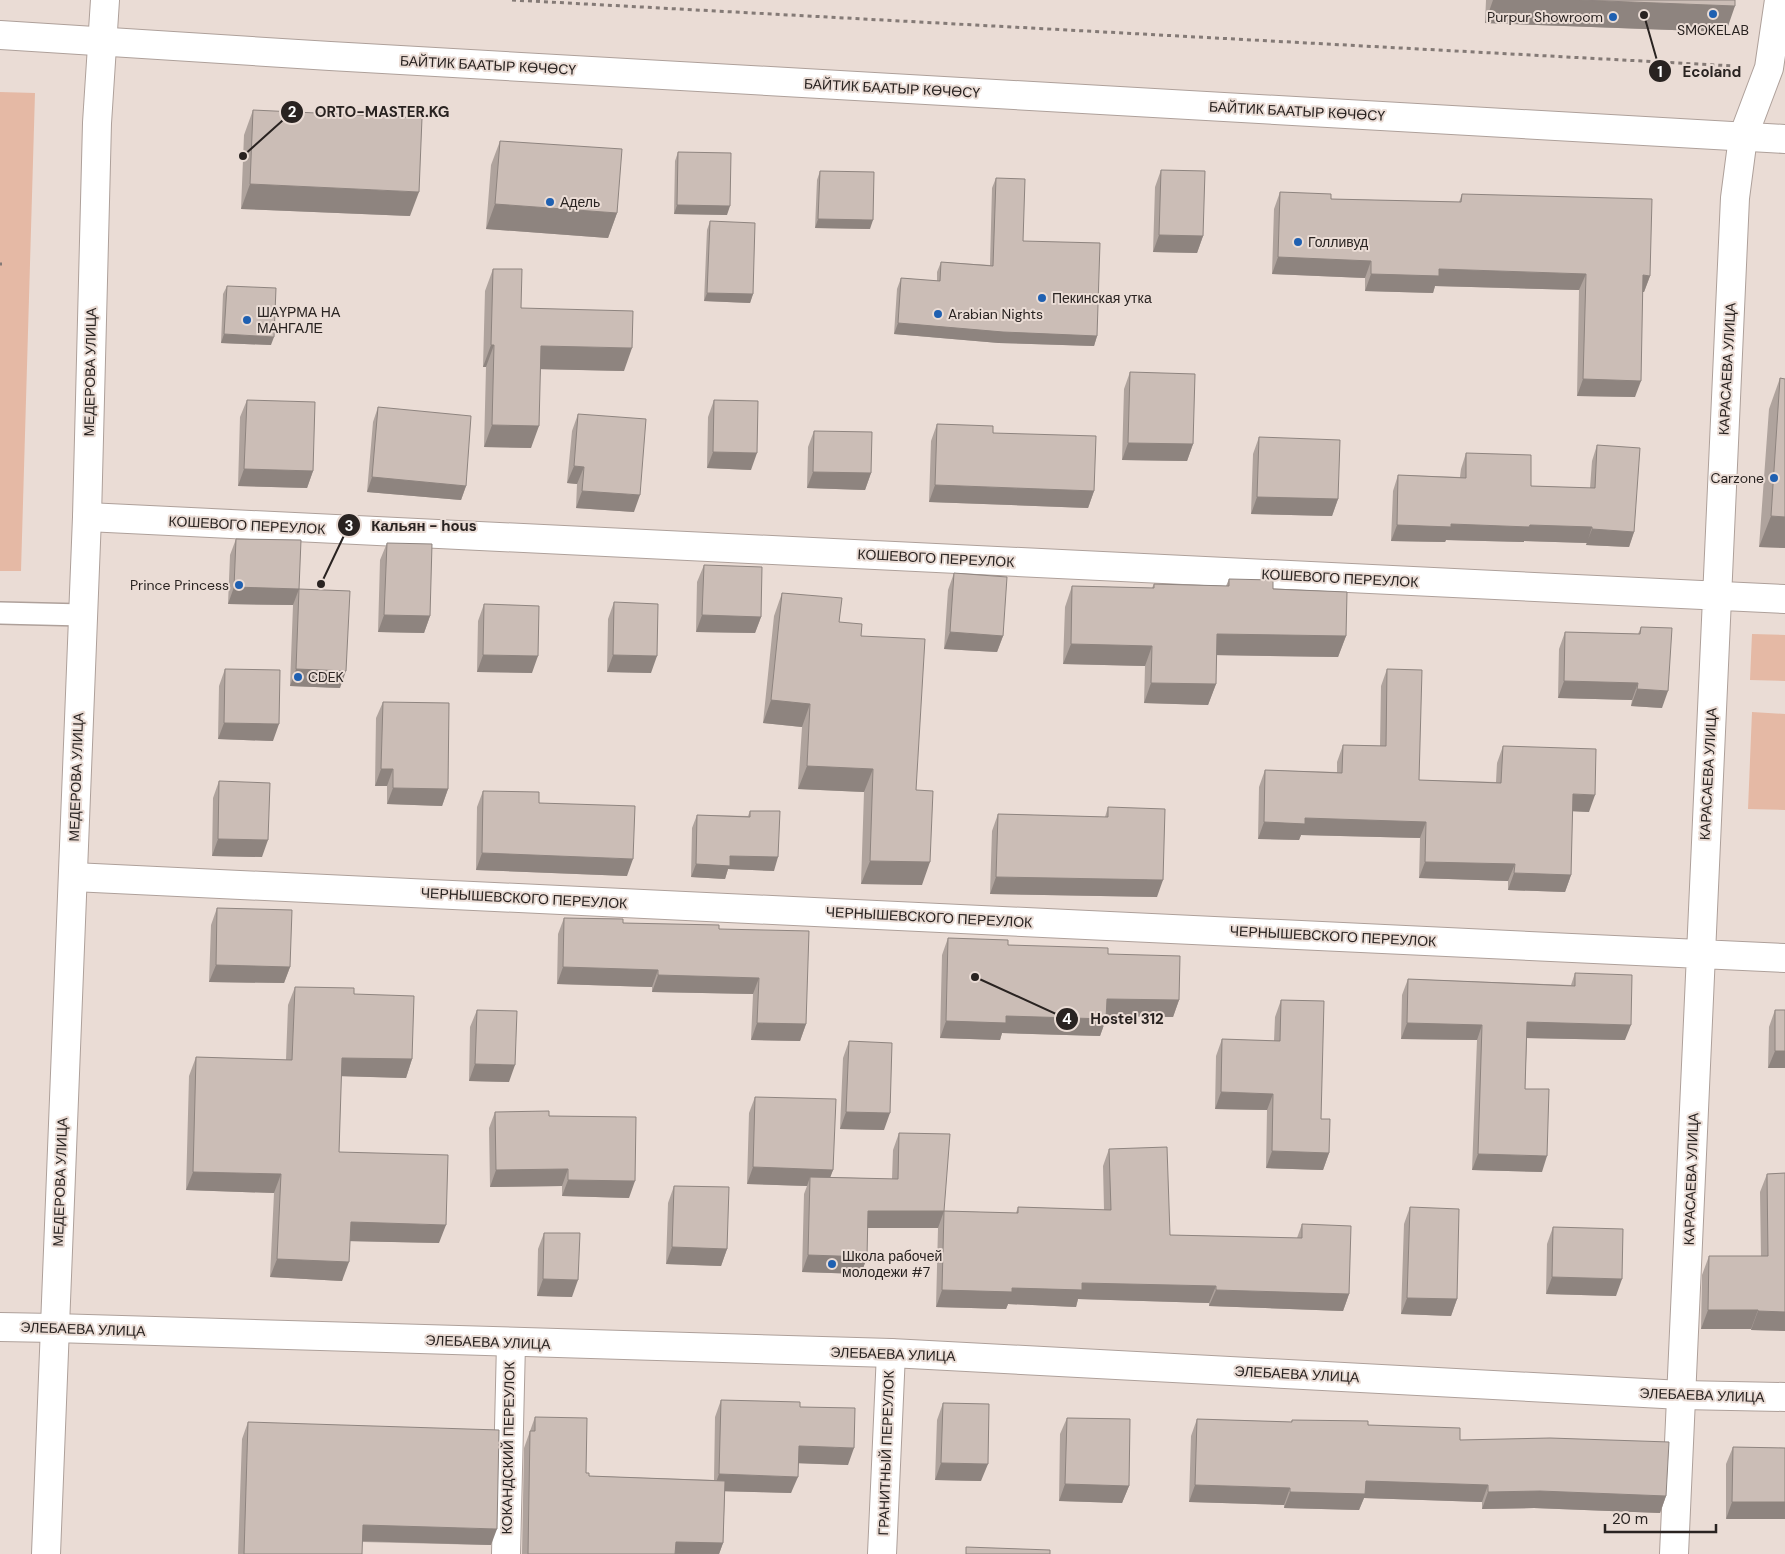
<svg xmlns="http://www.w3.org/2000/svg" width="1785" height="1554" viewBox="0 0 1785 1554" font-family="'DM Sans',sans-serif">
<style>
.green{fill:#e5b9a5}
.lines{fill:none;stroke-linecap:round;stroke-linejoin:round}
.lane-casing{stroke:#aea09a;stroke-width:24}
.street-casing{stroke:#aea09a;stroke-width:30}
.secondary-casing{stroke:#aea09a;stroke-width:30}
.primary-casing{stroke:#aea09a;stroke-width:30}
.path{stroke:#847a76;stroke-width:3;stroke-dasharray:4 4;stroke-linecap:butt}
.lane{stroke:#fff;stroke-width:21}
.street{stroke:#fff;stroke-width:28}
.secondary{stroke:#fff;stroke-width:28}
.primary{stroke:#fff;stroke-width:28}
.wall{fill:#afa39d}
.shaded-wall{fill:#8e847f}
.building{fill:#cbbdb6;stroke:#8e847f}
.poi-dot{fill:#1f60b1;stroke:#eadcd5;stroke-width:2}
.labels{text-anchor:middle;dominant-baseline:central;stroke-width:4;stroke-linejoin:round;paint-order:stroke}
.poi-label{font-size:14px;fill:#292321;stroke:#eadcd5;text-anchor:start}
.street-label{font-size:14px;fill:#292321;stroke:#eadcd5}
.leader{fill:none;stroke:#292321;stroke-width:2}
.callout-dot{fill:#292321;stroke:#eadcd5;stroke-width:2}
.mark-label{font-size:15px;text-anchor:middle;font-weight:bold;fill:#fff}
.callout-label{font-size:15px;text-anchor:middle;font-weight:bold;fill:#292321;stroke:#eadcd5;stroke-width:4;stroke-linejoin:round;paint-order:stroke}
</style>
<rect width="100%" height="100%" fill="#eadcd5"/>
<path class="green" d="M0 92 35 93 21 571H0Z
M1752 634 1785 635V681L1750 680Z
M1752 712 1785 714V810L1748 809Z"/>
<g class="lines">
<g class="lane-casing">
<path id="lane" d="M0 613 83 615"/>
</g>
<g class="street-casing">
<path id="street" d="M87 517 1785 599
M73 877 1785 958
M0 1327 54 1328
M506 1554 511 1343
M882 1554 891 1353
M1674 1554 1735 198 1743 137 1769 68 1779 0"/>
</g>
<g class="secondary-casing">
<path id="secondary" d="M54 1328 891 1353 1682 1395 1785 1397
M46 1554 87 517 97 123 105 0"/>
</g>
<g class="primary-casing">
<path id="primary" d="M0 35 330 56 1785 139"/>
</g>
<path class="path" d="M512 0 1734 66
M0 264H2"/>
<use href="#lane" class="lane"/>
<use href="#street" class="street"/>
<use href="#secondary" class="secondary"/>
<use href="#primary" class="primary"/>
</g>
<path class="wall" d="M1486 0H1735L1726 32 1485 23Z
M253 110 410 216 241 209 244 135Z
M500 141 617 213 608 238 486 229 491 165Z
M678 152 727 215 674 214 675 161Z
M1161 170 1203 236 1197 253 1153 252 1155 187Z
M820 171 870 229 815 228 817 180Z
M996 178 1023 241 1097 336 1094 346 999 343 894 334 897 289 901 278 937 281V272L941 262 990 265 992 188Z
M1280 192 1331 199 1459 202 1462 194 1650 276 1644 292H1643L1635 397 1577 396 1579 290 1435 286 1433 293 1365 291V278L1272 274 1274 209Z
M710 221 753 294 750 303 704 301 707 230Z
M493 269 521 308 624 371 541 369 531 448 484 447 486 367H483L485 291Z
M227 286 271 345 221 343 223 294Z
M1130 372 1193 444 1187 461 1122 460 1124 389Z
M1780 378 1785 379V548L1759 547 1769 409Z
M247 400 313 471 307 488 238 486 240 417Z
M714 400 751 470 707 468 708 417Z
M378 407 466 486 461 500 367 492 373 422Z
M578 414 634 512 576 508 577 484 567 483 572 431Z
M937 424 993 433 1094 491 1088 508 929 502 931 441Z
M814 431 871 473 865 490 807 488 808 447Z
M1259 437 1338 499 1332 516 1251 514 1253 454Z
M1597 445 1634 532 1629 547 1586 545 1587 543 1524 541V542L1446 540 1445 542 1391 541 1393 491 1398 475 1460 477 1461 469 1466 453 1531 486 1590 488 1592 461Z
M236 539 299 589 340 688 290 686 293 605 228 604 230 555Z
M387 543 430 616 424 633 378 632 380 560Z
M704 565 761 617 755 633 696 632 697 582Z
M954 573 1003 636 997 652 944 649 948 590Z
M1229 579 1273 589 1346 636 1338 657 1216 655V684L1208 705 1144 703 1145 666 1063 664 1065 607 1072 586 1152 588 1154 584 1226 586Z
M782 593 839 622 861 636 916 790 922 885 861 884 864 792 798 789 802 727 763 723 774 616Z
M614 602 651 673 607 672 608 619Z
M484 604 532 673 477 672 478 621Z
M1641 627 1662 708 1631 706 1632 700 1558 698 1559 649 1565 632 1638 634Z
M225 669 273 741 218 739 219 686Z
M1387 669 1419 780 1496 782 1497 763 1503 746 1589 812 1572 811 1571 875 1565 892 1508 890V881L1419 878 1420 838 1301 835 1299 840 1258 839 1259 787 1265 770 1337 772V762L1343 745 1380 746 1381 686Z
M383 702 448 789 442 806 387 804V786H375L376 718Z
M219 781 262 857 212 856 213 798Z
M483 791 539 803 627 876 476 870 477 807Z
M1108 807 1157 897 990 894 992 831 998 814 1105 817Z
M750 811 774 871 728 869 725 879 691 877 692 828 697 815 748 816Z
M217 908 290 967 284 983 209 982 211 925Z
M564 918 623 923 719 929 806 1024 800 1041 751 1040 753 994 652 992V987L557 984 558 934Z
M948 938 1008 945 1108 954 1179 1000 1173 1017 1106 1016V1019L1100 1036 1002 1033 1000 1040 940 1038 942 955Z
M1575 973 1625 1040 1527 1038 1525 1089 1542 1172 1472 1170 1477 1040 1401 1039 1402 995 1408 979 1571 985Z
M295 987 354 994 412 1059 406 1078 341 1076 339 1152 439 1243 350 1241 342 1281 270 1277 274 1193 186 1190 189 1076 196 1057 286 1060 288 1005Z
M1281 1000 1321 1119 1329 1153 1323 1170 1266 1168 1267 1110 1215 1109 1216 1056 1222 1039 1274 1041 1275 1017Z
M477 1010 509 1082 469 1081 470 1027Z
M1775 1010H1785V1068H1768L1769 1027Z
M849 1041 884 1130 840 1129 843 1058Z
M755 1097 833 1170 830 1177 892 1179 893 1150 899 1133 944 1211 1016 1213 1018 1207 1104 1210 1103 1166 1109 1149 1170 1235 1297 1238 1302 1224 1349 1294 1343 1311 1209 1306V1303L1078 1299 1076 1307 1008 1304 1006 1309 936 1307 938 1228H867V1257L861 1274 802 1272 804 1194 807 1186 747 1184 749 1113Z
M495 1112 549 1116 629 1198 562 1196V1186L490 1187 489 1128Z
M1785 1173V1331L1751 1330V1329H1701L1702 1275 1709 1256H1761L1760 1192 1767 1174Z
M674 1186 727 1249 721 1266 666 1264 668 1203Z
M1410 1207 1457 1299 1451 1316 1401 1314 1404 1224Z
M1553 1227 1616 1296 1546 1294 1547 1244Z
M544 1233 572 1297 537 1296 538 1249Z
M721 1400 800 1407 848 1465 798 1463 791 1493 725 1491 723 1543 719 1554H522L524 1448 535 1417 589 1476 714 1480 715 1417Z
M943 1403 981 1481 935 1480 937 1420Z
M1067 1418 1129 1486 1122 1503 1059 1501 1060 1434Z
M1197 1419 1291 1422 1292 1420 1368 1425 1460 1440 1666 1496 1660 1513 1534 1508 1482 1509V1502L1364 1498 1359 1510 1284 1508V1505L1189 1502 1191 1436Z
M248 1422 491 1545 362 1542V1554H238L242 1439Z
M1733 1447 1785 1448 1726 1519V1464Z"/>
<path class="shaded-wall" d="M1493 0H1579L1735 6 1726 32 1485 23Z
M250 184 419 192 410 216 241 209Z
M495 204 617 213 608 238 486 229Z
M677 205 730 206 727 215 674 214Z
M818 219 873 220 870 229 815 228Z
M1159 235 1203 236 1197 253 1153 252Z
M1278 257 1371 261 1365 278 1272 274Z
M1439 269 1586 274 1579 290 1435 286 1433 293 1365 291 1371 274Z
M1643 275 1650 276 1644 292H1637Z
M707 293 753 294 750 303 704 301Z
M898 323 1097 336 1094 346 999 343 894 334Z
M224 334 274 337 271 345 221 343Z
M491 345H494L486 367H483Z
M541 346 632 348 624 371 533 369Z
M1583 379 1641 381 1635 397 1577 396Z
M492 425 539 426 531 448 484 447Z
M1128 443 1193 444 1187 461 1122 460Z
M713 452 757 453 751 470 707 468Z
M574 466 584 467 577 484 567 483Z
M244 469 313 471 307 488 238 486Z
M813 472 871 473 865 490 807 488Z
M372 477 466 486 461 500 367 492Z
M935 485 1094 491 1088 508 929 502Z
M582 491 640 495 634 512 576 508Z
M1257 497 1338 499 1332 516 1251 514Z
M1771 516 1785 517V548L1759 547Z
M1451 524 1530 525 1592 527 1587 543 1524 541V542L1446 540 1445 542 1391 541 1397 525Z
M1592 529 1634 532 1629 547 1586 545Z
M234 587 299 589 293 605 228 604Z
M384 615 430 616 424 633 378 632Z
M702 615 761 617 755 633 696 632Z
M950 632 1003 636 997 652 944 649Z
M1217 634 1346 636 1338 657 1210 655Z
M1071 644 1152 646 1145 666 1063 664Z
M483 655 538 656 532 673 477 672Z
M613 655 657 656 651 673 607 672Z
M296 669 346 671 340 688 290 686Z
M1564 681 1638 683 1632 700 1558 698Z
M1151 683 1216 684 1208 705 1144 703Z
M1637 689 1668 691 1662 708 1631 706Z
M771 700 810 704 802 727 763 723Z
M224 723 279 724 273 741 218 739Z
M807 766 873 769 864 792 798 789Z
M381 769H393L387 786H375Z
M393 788 448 789 442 806 387 804Z
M1573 794 1595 795 1589 812 1567 811Z
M1305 818 1426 822 1420 838 1301 835 1299 840 1258 839 1264 822Z
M218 839 268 840 262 857 212 856Z
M482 853 633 859 627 876 476 870Z
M730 856 778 857 774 871 728 869 725 879 691 877 696 864Z
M870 861 930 862 922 885 861 884Z
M1425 862 1515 864 1508 881 1419 878Z
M1514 873 1571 875 1565 892 1508 890Z
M996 877 1163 880 1157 897 990 894Z
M216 965 290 967 284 983 209 982Z
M563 967 658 970 652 987 557 984Z
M658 975 759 978 753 994 652 992Z
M1107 999 1179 1000 1173 1017 1101 1016Z
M1006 1016 1106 1019 1100 1036 1002 1033 1000 1040 940 1038 946 1021Z
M1527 1022 1631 1025 1625 1040 1521 1038Z
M757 1023 806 1024 800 1041 751 1040Z
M1407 1023 1482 1025 1477 1040 1401 1039Z
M1775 1051H1785V1068H1768Z
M342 1058 412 1059 406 1078 335 1076Z
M475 1064 515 1065 509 1082 469 1081Z
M1221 1092 1273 1094 1267 1110 1215 1109Z
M846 1112 890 1113 884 1130 840 1129Z
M1272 1151 1329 1153 1323 1170 1266 1168Z
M1478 1154 1547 1156 1542 1172 1472 1170Z
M753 1167 833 1170 827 1186 810 1177 807 1186 747 1184Z
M568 1169 562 1186 490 1187 496 1170Z
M193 1172 281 1174 274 1193 186 1190Z
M568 1180 635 1181 629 1198 562 1196Z
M868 1211H944L938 1228H862Z
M351 1222 446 1225 439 1243 344 1241Z
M672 1247 727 1249 721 1266 666 1264Z
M808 1255 867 1257 861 1274 802 1272Z
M277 1259 349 1262 342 1281 270 1277Z
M1552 1277 1622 1279 1616 1296 1546 1294Z
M543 1279 578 1280 572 1297 537 1296Z
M1082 1283 1216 1286 1209 1303 1078 1299 1076 1307 1008 1304 1006 1309 936 1307 942 1290 1012 1288Z
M1216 1290 1349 1294 1343 1311 1209 1306Z
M1407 1298 1457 1299 1451 1316 1401 1314Z
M1708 1310H1758L1751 1329H1701Z
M1758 1311 1785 1312V1331L1751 1330Z
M799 1446 854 1448 848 1465 792 1463Z
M941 1463 988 1464 981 1481 935 1480Z
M719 1474 798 1477 791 1493 713 1491Z
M1366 1481 1488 1485 1482 1502 1364 1498 1359 1510 1284 1508 1290 1492Z
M1065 1484 1129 1486 1122 1503 1059 1501Z
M1195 1485 1290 1488 1284 1505 1189 1502Z
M1540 1491 1666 1496 1660 1513 1534 1508 1482 1509 1488 1492Z
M1732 1502H1785V1519H1726Z
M363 1525 497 1529 491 1545 356 1541Z
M676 1542 723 1543 719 1554H671Z"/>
<path class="building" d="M1579 0H1735V6Z
M253 110 422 118 419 192 250 184Z
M500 141 622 149 617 213 495 204Z
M678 152 731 153 730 206 677 205Z
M1161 170 1205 171 1203 236 1159 235Z
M820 171 874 172 873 220 818 219Z
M996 178 1025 179 1023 241 1100 243 1097 336 1003 332 898 323 901 278 940 281 941 262 993 266Z
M1280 192 1331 194V199L1461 202 1462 194 1652 199 1650 276 1643 275 1641 381 1583 379 1586 274 1439 269V276L1371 274V261L1278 257Z
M710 221 755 223 753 294 707 293Z
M493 269H522L521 308 633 311 632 348 541 346 539 426 492 425 494 345H491Z
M227 286 276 288 274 337 224 334Z
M1130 372 1195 374 1193 444 1128 443Z
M1780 378 1785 379V517L1771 516Z
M247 400 315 402 313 471 244 469Z
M714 400 758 401 757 453 713 452Z
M378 407 471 416 466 486 372 477Z
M578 414 646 419 640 495 582 491 584 467 574 466Z
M937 424 993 426V433L1096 436 1094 491 935 485Z
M814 431 872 432 871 473 813 472Z
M1259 437 1340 440 1338 499 1257 497Z
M1597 445 1640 448 1634 532 1592 529V527L1530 525 1529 527 1451 524V527L1397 525 1398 475 1466 478V453L1531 455V486L1595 488Z
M236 539 301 540 299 589 234 587Z
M387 543 432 544 430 616 384 615Z
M704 565 762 567 761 617 702 615Z
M954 573 1007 577 1003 636 950 632Z
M1229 579 1273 580V589L1347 592 1346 636 1217 634 1216 684 1151 683 1152 646 1071 644 1072 586 1154 588V584L1229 586Z
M299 589 350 591 346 671 296 669Z
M782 593 842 598 839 622 862 624 861 636 925 639 916 790 933 791 930 862 870 861 873 769 807 766 810 704 771 700Z
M614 602 658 604 657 656 613 655Z
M484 604 539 606 538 656 483 655Z
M1641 627 1672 628 1668 691 1637 689 1638 683 1564 681 1565 632 1640 634Z
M225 669 280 670 279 724 224 723Z
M1387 669 1422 670 1419 780 1501 783 1503 746 1596 749 1595 795 1573 794 1571 875 1514 873 1515 864 1425 862 1426 822 1305 818V824L1264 822 1265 770 1342 773 1343 745 1386 746Z
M383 702 449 703 448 789 393 788V769H381Z
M219 781 270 783 268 840 218 839Z
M483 791 539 792V803L635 806 633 859 482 853Z
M1108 807 1165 809 1163 880 996 877 998 814 1108 817Z
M750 811H780L778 857 730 856V866L696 864 697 815 750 817Z
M217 908 292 910 290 967 216 965Z
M564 918 623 919V923L719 925V929L809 931 806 1024 757 1023 759 978 658 975V970L563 967Z
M948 938 1008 940V945L1108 948V954L1180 956 1179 1000 1107 999 1106 1019 1006 1016V1023L946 1021Z
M1575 973 1632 975 1631 1025 1527 1022 1525 1089H1549L1547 1156 1478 1154 1482 1025 1407 1023 1408 979 1575 986Z
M295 987 354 988V994L414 996 412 1059 342 1058 339 1152 448 1155 446 1225 351 1222 349 1262 277 1259 281 1174 193 1172 196 1057 292 1060Z
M1281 1000 1324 1001 1321 1119H1330L1329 1153 1272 1151 1273 1094 1221 1092 1222 1039 1280 1041Z
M477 1010 517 1011 515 1065 475 1064Z
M1775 1010H1785V1051H1775Z
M849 1041 892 1043 890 1113 846 1112Z
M755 1097 836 1099 833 1170 753 1167Z
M549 1111V1116L636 1117 635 1181 568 1180V1169L496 1170 495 1112Z
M899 1133 950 1134 944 1211H868L867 1257 808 1255 810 1177 898 1179Z
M1167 1147 1170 1235 1302 1238V1224L1351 1226 1349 1294 1216 1290V1286L1082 1283V1290L1012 1288V1292L942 1290 944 1211 1018 1213V1207L1111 1210 1109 1149Z
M1785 1173V1312L1758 1311V1310H1708L1709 1256H1768L1767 1174Z
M674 1186 729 1187 727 1249 672 1247Z
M1410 1207 1459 1209 1457 1299 1407 1298Z
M1553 1227 1623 1229 1622 1279 1552 1277Z
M544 1233H580L578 1280 543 1279Z
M721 1400 800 1402V1407L855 1408 854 1448 799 1446 798 1477 719 1474Z
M943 1403 989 1404 988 1464 941 1463Z
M535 1417 587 1418 586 1473H589V1476L725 1481 723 1543 676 1542 675 1554H528L530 1431H535Z
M1067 1418 1130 1419 1129 1486 1065 1484Z
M1197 1419 1292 1422V1420L1368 1421V1425L1460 1428V1440L1550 1438 1669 1442 1666 1496 1540 1491 1488 1492V1485L1366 1481 1365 1494 1290 1492V1488L1195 1485Z
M248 1422 499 1430 497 1529 363 1525 362 1554H244Z
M1733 1447 1785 1448V1502H1732Z
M966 1547 1050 1550V1554H966Z"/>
<g class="poi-dot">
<circle cx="1713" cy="14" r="5"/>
<circle cx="1613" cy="17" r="5"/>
<circle cx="550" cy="202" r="5"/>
<circle cx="1298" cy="242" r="5"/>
<circle cx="1042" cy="298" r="5"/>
<circle cx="938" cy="314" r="5"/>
<circle cx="247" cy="320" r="5"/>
<circle cx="1774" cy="478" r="5"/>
<circle cx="239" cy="585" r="5"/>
<circle cx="298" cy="677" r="5"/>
<circle cx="832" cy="1264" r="5"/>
</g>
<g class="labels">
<g class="poi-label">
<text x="1603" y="17" text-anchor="end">Purpur Showroom</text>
<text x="1713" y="30" text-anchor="middle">SMOKELAB</text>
<text x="560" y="202">Адель</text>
<text x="1308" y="242">Голливуд</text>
<text x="1052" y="298">Пекинская утка</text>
<text x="257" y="312">ШАҮРМА НА<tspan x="257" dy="16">МАНГАЛЕ</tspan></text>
<text x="948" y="314">Arabian Nights</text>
<text x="1764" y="478" text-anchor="end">Carzone</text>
<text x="229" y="585" text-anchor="end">Prince Princess</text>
<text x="308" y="677">CDEK</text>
<text x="842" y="1256">Школа рабочей<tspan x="842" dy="16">молодежи #7</tspan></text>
</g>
<g class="street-label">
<text transform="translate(488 65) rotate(3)">БАЙТИК БААТЫР КӨЧӨСҮ</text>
<text transform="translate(892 88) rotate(3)">БАЙТИК БААТЫР КӨЧӨСҮ</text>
<text transform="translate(1297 111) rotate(3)">БАЙТИК БААТЫР КӨЧӨСҮ</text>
<text transform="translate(1727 369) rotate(-87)">КАРАСАЕВА УЛИЦА</text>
<text transform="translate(90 372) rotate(-89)">МЕДЕРОВА УЛИЦА</text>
<text transform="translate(247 525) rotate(3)">КОШЕВОГО ПЕРЕУЛОК</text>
<text transform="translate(936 558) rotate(3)">КОШЕВОГО ПЕРЕУЛОК</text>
<text transform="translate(1340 578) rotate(3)">КОШЕВОГО ПЕРЕУЛОК</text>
<text transform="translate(1708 774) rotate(-87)">КАРАСАЕВА УЛИЦА</text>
<text transform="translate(76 777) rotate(-88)">МЕДЕРОВА УЛИЦА</text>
<text transform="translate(524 898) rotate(3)">ЧЕРНЫШЕВСКОГО ПЕРЕУЛОК</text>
<text transform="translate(929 917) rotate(3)">ЧЕРНЫШЕВСКОГО ПЕРЕУЛОК</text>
<text transform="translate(1333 936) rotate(3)">ЧЕРНЫШЕВСКОГО ПЕРЕУЛОК</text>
<text transform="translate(1691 1179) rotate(-88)">КАРАСАЕВА УЛИЦА</text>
<text transform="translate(60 1182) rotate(-88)">МЕДЕРОВА УЛИЦА</text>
<text transform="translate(83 1329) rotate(2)">ЭЛЕБАЕВА УЛИЦА</text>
<text transform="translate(488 1342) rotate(2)">ЭЛЕБАЕВА УЛИЦА</text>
<text transform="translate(893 1354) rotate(2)">ЭЛЕБАЕВА УЛИЦА</text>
<text transform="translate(1297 1374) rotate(3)">ЭЛЕБАЕВА УЛИЦА</text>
<text transform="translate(1702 1395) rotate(2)">ЭЛЕБАЕВА УЛИЦА</text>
<text transform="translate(508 1448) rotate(-89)">КОКАНДСКИЙ ПЕРЕУЛОК</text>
<text transform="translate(886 1453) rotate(-88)">ГРАНИТНЫЙ ПЕРЕУЛОК</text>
</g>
</g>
<path class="leader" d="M1644 15L1660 71M243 156L292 112M321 584L349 525M975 977L1067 1019"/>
<g class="callout-dot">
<circle cx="1644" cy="15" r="5"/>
<circle cx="243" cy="156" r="5"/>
<circle cx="321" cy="584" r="5"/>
<circle cx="975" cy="977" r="5"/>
<circle cx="1660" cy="71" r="12"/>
<circle cx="292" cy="112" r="12"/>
<circle cx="349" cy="525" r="12"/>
<circle cx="1067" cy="1019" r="12"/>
</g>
<g class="mark-label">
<text x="1660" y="77">1</text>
<text x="292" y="117">2</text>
<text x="349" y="531">3</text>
<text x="1067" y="1024">4</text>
</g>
<g class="callout-label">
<text x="1712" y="77">Ecoland</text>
<text x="382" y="117">ORTO-MASTER.KG</text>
<text x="424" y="531">Кальян - hous</text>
<text x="1127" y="1024">Hostel 312</text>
</g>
<path d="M1605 1524v8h111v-8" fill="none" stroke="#292321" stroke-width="2.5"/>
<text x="1612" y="1524" font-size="15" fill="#292321" stroke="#eadcd5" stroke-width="4" paint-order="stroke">20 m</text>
</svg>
